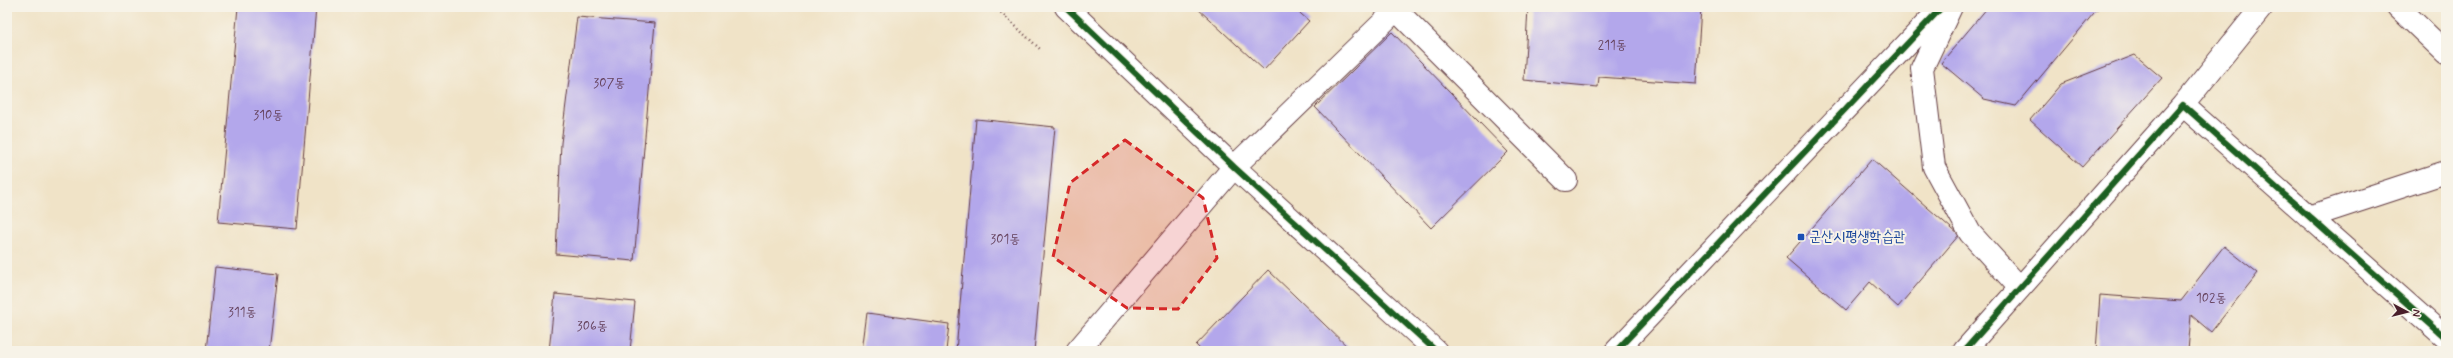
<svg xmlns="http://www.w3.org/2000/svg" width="2453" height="358" viewBox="0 0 2453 358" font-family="Mynerve,'Poor Story',sans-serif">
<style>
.building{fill:#b3a7eb}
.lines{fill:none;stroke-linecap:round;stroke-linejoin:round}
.minor-casing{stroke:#633c42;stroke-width:24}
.path{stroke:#633c42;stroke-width:2.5;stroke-dasharray:1 3;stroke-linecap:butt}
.minor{stroke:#fff;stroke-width:22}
.cycleway-casing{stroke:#f7f3e8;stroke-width:8}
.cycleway{stroke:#1b5e20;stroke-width:6}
.marked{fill:#d62828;fill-opacity:0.2;stroke:#d62828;stroke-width:3;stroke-dasharray:8 5;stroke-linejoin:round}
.transit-dot{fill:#1a4fb4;stroke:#f7f3e8;stroke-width:1.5}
.labels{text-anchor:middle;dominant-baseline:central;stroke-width:4;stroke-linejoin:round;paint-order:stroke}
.number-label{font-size:13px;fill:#64415b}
.transit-label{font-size:15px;fill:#164399;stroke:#f7f3e8;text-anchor:start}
</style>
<rect width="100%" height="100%" fill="#f7f3e8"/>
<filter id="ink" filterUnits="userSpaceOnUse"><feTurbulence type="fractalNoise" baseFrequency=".025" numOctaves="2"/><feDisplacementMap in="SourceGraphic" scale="8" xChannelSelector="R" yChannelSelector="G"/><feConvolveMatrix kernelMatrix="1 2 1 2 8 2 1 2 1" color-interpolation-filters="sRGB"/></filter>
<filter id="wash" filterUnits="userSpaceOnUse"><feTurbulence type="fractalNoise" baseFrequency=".012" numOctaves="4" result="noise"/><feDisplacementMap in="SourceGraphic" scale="16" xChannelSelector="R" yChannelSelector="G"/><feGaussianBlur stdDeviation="0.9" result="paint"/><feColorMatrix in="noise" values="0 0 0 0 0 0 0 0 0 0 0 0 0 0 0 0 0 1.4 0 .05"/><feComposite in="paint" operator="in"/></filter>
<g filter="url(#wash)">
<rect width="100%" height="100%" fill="#f0e3c7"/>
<g id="blocks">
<path class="building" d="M238 7H316L297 229 218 222Z
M1196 7H1293L1309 21 1264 70Z
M1528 7H1701L1696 84 1599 77 1598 87 1524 80Z
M1988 7H2099L2016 106 1984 99 1941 63Z
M577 17 655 23 634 261 556 254 561 143Z
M1392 32 1508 152 1431 228 1315 107Z
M2135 55 2162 78 2082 167 2030 120 2061 84Z
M976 119 1055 127 1034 351H956Z
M1872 159 1959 235 1898 307 1870 282 1846 310 1786 258Z
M2224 246 2258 273 2211 332 2191 315 2188 351H2096L2100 295 2181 301Z
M215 267 278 274 269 351H206Z
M1268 270 1352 351H1202L1196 345Z
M555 294 635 302 630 351H549Z
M867 313 949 324 946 351H862Z"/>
</g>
</g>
<g filter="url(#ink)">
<use href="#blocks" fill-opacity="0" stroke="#633c42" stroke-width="1"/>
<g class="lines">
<g class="minor-casing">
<path id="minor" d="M1066 7 1234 167 1436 351
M1393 7 1566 180
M1951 7 1922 68 1934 167 1970 233 2020 288
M2398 7 2446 53
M2183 105 2262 7
M2309 217 2446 172
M1077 351 1234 167 1399 7
M1616 351 1942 7
M1964 351 2183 105 2446 338"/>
</g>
<path class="path" d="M995 7 1041 50"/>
<use href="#minor" class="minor"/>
<g class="cycleway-casing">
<path id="cycleway" d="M1066 7 1234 167 1436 351
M1616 351 1942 7
M1964 351 2183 105 2446 338"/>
</g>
<use href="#cycleway" class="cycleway"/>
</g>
</g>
<path class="marked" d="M1125 140 1203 198 1217 258 1178 309 1127 308 1053 257 1070 183Z"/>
<rect class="transit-dot" x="1797" y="233" width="8" height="8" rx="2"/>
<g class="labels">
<g class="number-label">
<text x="1612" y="45">211동</text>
<text x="609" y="83">307동</text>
<text x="268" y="115">310동</text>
<text x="1005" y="239">301동</text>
<text x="2211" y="298">102동</text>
<text x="242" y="312">311동</text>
<text x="592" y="326">306동</text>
</g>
<g class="transit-label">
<text x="1809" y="237">군산시평생학습관</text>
</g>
</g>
<rect width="2453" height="358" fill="none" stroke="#f7f3e8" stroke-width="24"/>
<g transform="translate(2407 312) rotate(97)" stroke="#f7f3e8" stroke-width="3" paint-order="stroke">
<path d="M0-3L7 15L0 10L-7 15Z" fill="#4a1f2b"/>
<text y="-6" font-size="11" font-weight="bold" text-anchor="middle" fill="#4a1f2b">N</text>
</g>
</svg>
